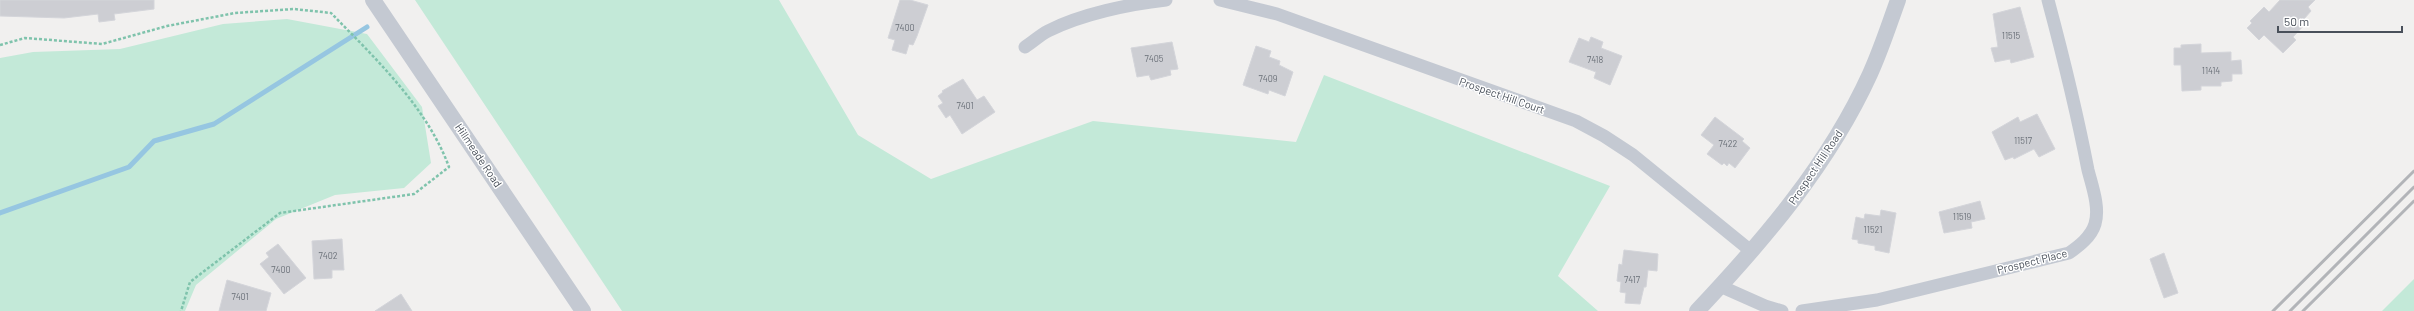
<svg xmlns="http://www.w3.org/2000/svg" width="2414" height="311" viewBox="0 0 2414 311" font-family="Barlow,sans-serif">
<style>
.green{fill:#c3e9d8}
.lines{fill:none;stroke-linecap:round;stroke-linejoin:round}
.stream{stroke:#96c6e1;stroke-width:5}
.building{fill:#cdced3;stroke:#d4d5da}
.path{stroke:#7fc3ac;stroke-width:2.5;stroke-dasharray:3 2;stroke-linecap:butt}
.minor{stroke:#c4c9d2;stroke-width:13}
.tertiary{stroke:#c4c9d2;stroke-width:16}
.rail{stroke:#b2b4b8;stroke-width:3}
.labels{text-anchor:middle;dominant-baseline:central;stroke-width:3;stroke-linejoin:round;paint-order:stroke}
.number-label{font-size:9px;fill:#6a7078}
.street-label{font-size:11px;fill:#49505a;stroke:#fff}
</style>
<rect width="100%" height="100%" fill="#f1f0ef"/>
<path class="green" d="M415 0H779L858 135 931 179 1093 121 1296 142 1324 75 1610 186 1558 276 1598 311H622Z
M287 19 367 34 422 107 431 163 404 188 335 195 276 219 196 285 185 311H0V58L33 52 120 49 223 24Z
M2414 279V311H2382Z"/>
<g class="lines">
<path class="stream" d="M0 213 129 167 154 141 214 124 367 27"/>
</g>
<path class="building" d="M0 0H154V9L114 14 115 20 99 22 98 14 64 18 0 16Z
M900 0H910L928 5 917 36 913 45 909 44 906 54 892 50 895 40 888 38Z
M2280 0H2315L2308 7 2311 11 2304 19 2307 22 2293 37 2296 40 2283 53 2264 35 2259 40 2247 28 2252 23 2250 21 2264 7 2269 12Z
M2020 7 2034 57 2011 63 2010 59 1995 62 1991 48 1998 47 1993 14Z
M1591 37 1603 42 1601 48 1622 56 1610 85 1594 78 1596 72 1569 62 1579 38 1589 42Z
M1172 42 1178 69 1170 70 1171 75 1151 80 1149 75 1137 77 1131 48Z
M2201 44V53L2231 52V61L2241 60 2242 74H2232V81L2221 82V86H2201V90L2182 91 2181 65H2174V48H2181V45Z
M1256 46 1271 51 1269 57 1280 61 1279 65 1293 72 1285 96 1269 90 1268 94 1243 85Z
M963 79 977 100 984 96 995 112 962 134 950 115 946 118 938 106 943 103 938 96 943 92 942 91Z
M2037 114 2055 149 2039 157 2034 149 2014 159 2013 157 2005 160 1992 132 2018 117 2020 122Z
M1715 117 1744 139 1742 141 1750 148 1735 168 1729 163 1727 166 1724 163 1722 165 1707 154 1714 145 1701 135Z
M1980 201 1985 219 1971 222 1972 228 1944 233 1939 212Z
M1881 210 1896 213 1889 253 1875 250V246L1858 243V240L1852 239 1856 217 1864 219 1865 214 1880 216Z
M342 239 344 270H332V278L314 279 312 241Z
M278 244 306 278 284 294 260 264 269 257 266 253Z
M1624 250 1658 254 1657 271 1648 270 1646 287H1644L1640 304 1625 303 1626 293 1620 292 1621 282 1617 281 1619 264 1622 265Z
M2164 253 2178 293 2164 298 2150 259Z
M227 280 271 293 266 311H219Z
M401 294 412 311H375Z"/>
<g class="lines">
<path class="path" d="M0 45 25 38 102 44 167 26 235 13 294 9 331 13C375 58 427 107 449 167L414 194 280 213 190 282 181 311"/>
<path class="minor" d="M1220 0 1277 14 1576 121 1604 136 1633 155 1751 251
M1025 47C1033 42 1040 35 1048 31 1081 14 1130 4 1166 0
M1720 286 1765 306 1782 311
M1802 311 1877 300 2069 253C2079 246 2091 237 2095 224 2100 207 2092 186 2088 170 2077 113 2063 56 2048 0"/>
<path class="tertiary" d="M373 0 583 311
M1697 311C1764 240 1829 164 1870 74 1881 50 1889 25 1898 0"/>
<path class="rail" d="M2273 311 2414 171
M2290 311 2414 187
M2303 311 2414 201"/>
</g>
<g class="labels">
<g class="number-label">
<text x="905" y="27">7400</text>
<text x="2011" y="35">11515</text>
<text x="1154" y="58">7405</text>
<text x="1595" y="59">7418</text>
<text x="2211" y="70">11414</text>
<text x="1268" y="78">7409</text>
<text x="965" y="105">7401</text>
<text x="2023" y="140">11517</text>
<text x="1728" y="143">7422</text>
<text x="1962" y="216">11519</text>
<text x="1873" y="229">11521</text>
<text x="328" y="255">7402</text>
<text x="281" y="269">7400</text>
<text x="1632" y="279">7417</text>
<text x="240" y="296">7401</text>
</g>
<g class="street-label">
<text transform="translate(1502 95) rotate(19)">Prospect Hill Court</text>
<text transform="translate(479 155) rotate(56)">Hillmeade Road</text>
<text transform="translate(1815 167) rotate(-56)">Prospect Hill Road</text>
<text transform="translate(2032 261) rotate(-14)">Prospect Place</text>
</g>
</g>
<path d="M2278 26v6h124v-6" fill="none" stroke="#49505a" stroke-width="2"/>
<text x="2284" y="26" font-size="12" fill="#49505a" stroke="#ffffff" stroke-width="3" paint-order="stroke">50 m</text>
</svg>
